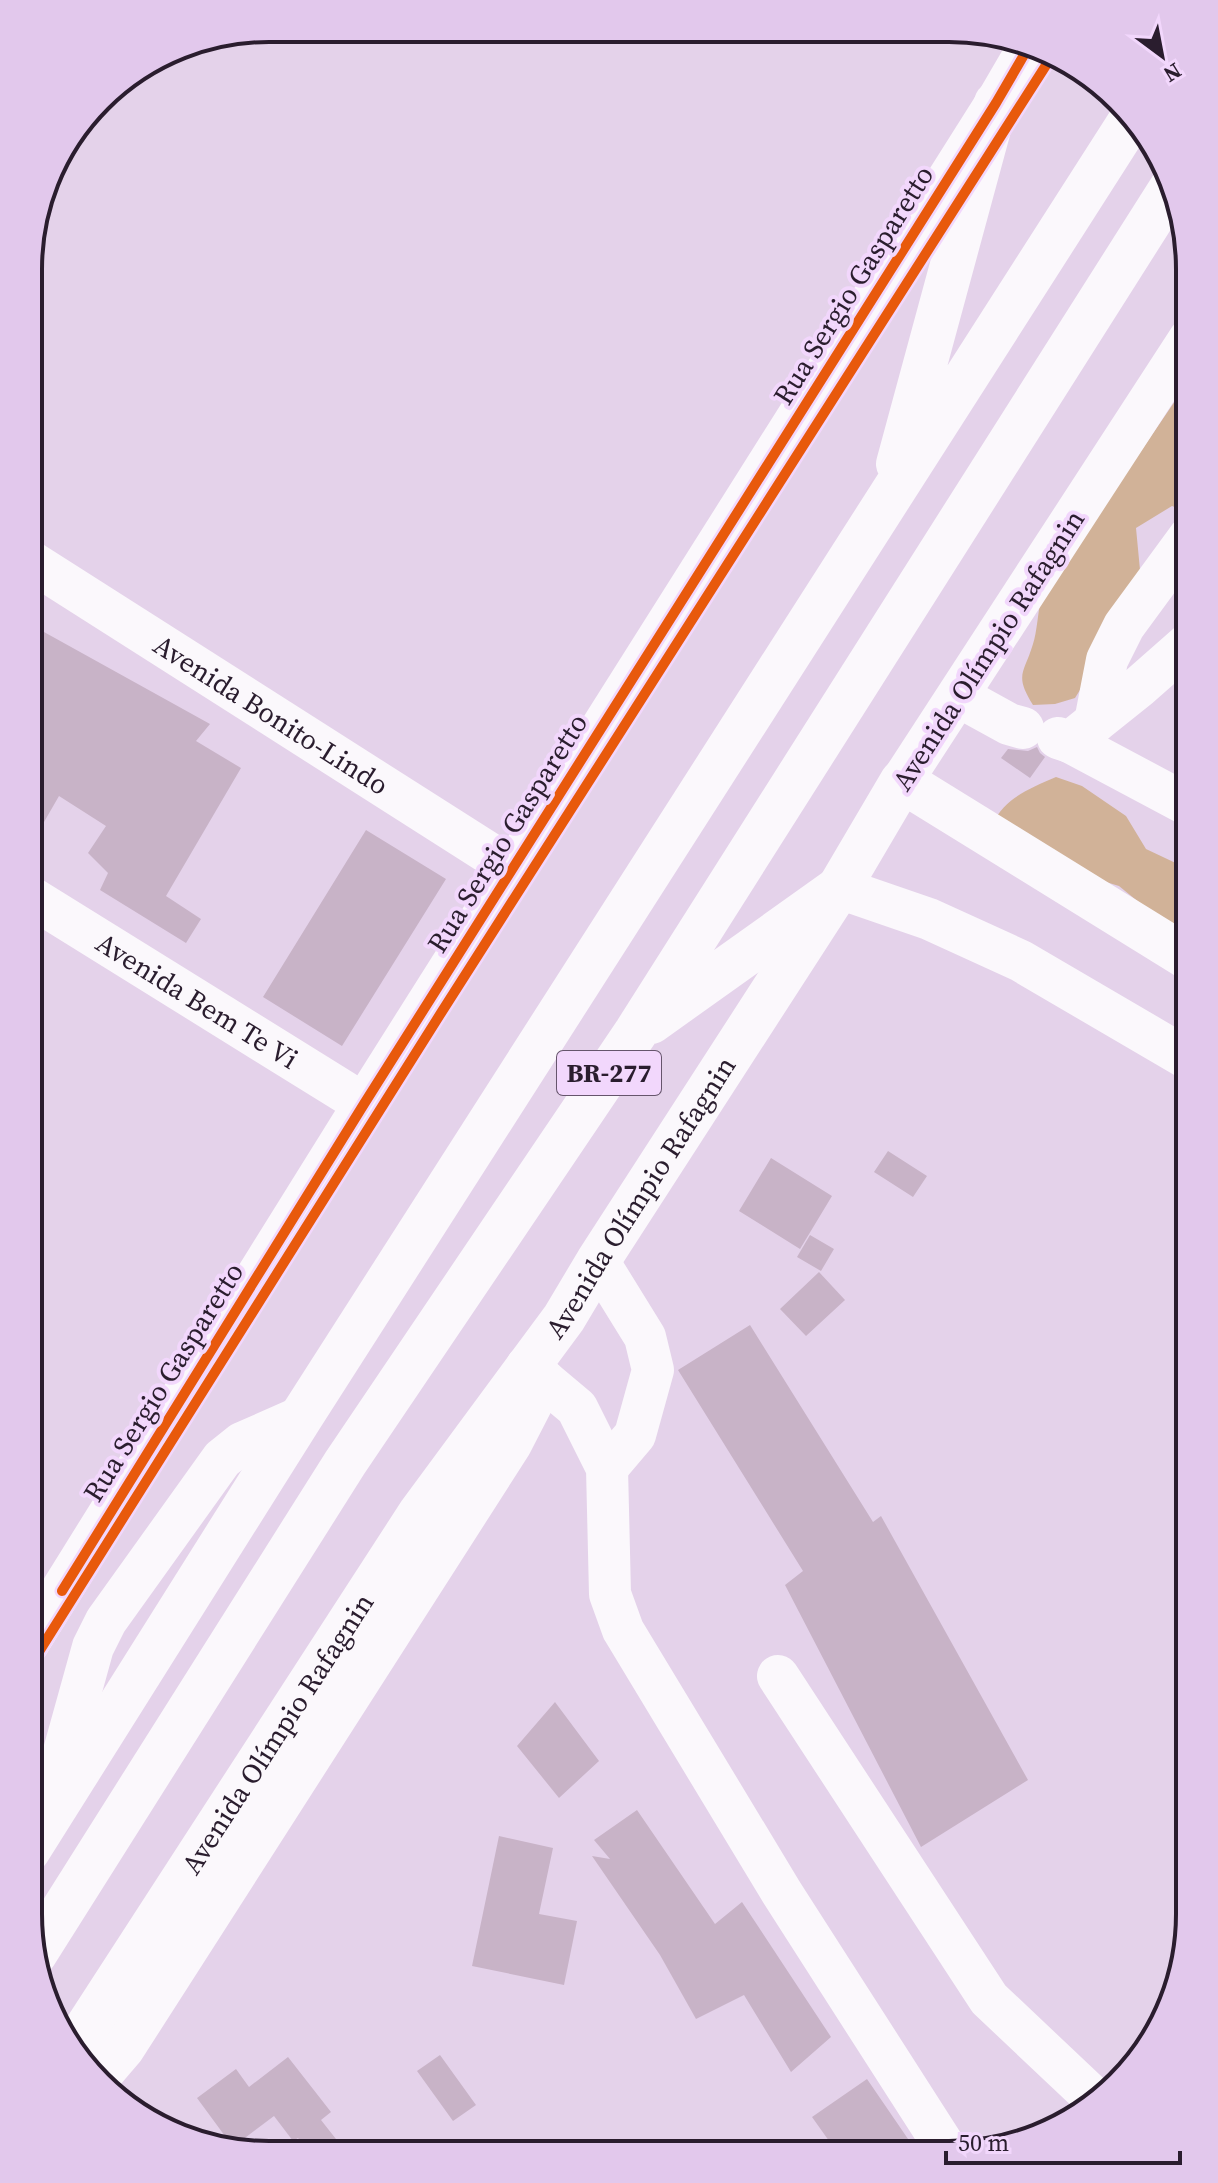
<svg xmlns="http://www.w3.org/2000/svg" width="1218" height="2183" viewBox="0 0 1218 2183" font-family="'Source Serif 4',serif">
<style>
.forest{fill:#d1b298}
.building{fill:#c8b3c7}
.lines{fill:none;stroke-linecap:round;stroke-linejoin:round}
.minor{stroke:#fbf8fc;stroke-width:42}
.major{stroke:#fbf8fc;stroke-width:44}
.highway{stroke:#fbf8fc;stroke-width:44}
.cycleway-casing{stroke:#f2d7fc;stroke-width:15}
.cycleway{stroke:#e8590c;stroke-width:10}
.labels{text-anchor:middle;dominant-baseline:central;stroke-width:8;stroke-linejoin:round;paint-order:stroke}
.shield{fill:#f2d7fc;stroke:#66556c;stroke-width:2}
.shield-label{font-size:26px;font-weight:bold;fill:#2a1d2e}
.street-label{font-size:28px;fill:#2a1d2e;stroke:#f2d7fc}
.rim{fill:none;stroke:#2a1d2e;stroke-width:4}
</style>
<rect width="100%" height="100%" fill="#e4d2ea"/>
<path class="forest" d="M1190 379V513L1172 506 1136 528 1140 570 1093 669 1075 698 1055 704 1033 705C1014 674 1024 674 1033 644 1037 632 1038 612 1041 598Z
M1056 777 1082 786 1126 816 1146 849 1182 866 1190 867V931L1158 918 1119 886 1047 864 993 823C1006 797 1031 788 1056 777Z"/>
<path class="building" d="M44 632 210 724 196 741 241 768 166 896 201 919 186 943 100 890 108 873 88 853 106 826 59 796 29 848 30 653Z
M1037 747 1040 753 1045 757 1030 778 1001 758 1008 749 1028 751Z
M366 830 446 879 342 1046 263 997Z
M888 1151 927 1176 913 1197 874 1172Z
M771 1158 832 1196 800 1249 739 1211Z
M810 1235 834 1249 821 1271 797 1257Z
M819 1272 845 1300 806 1336 780 1309Z
M750 1325 873 1522 881 1516 1028 1780 921 1847 785 1585 803 1571 678 1370Z
M555 1702 599 1761 559 1798 517 1746Z
M637 1810 715 1924 742 1902 831 2037 791 2072 744 1995 696 2019 660 1955 592 1856 610 1859 594 1840Z
M499 1836 553 1848 539 1914 577 1921 564 1985 472 1966Z
M440 2055 476 2105 453 2121 417 2071Z
M288 2057 331 2112 321 2120 347 2153H310L298 2138 293 2141 274 2116 233 2147 197 2098 236 2069 249 2087Z
M867 2079 919 2155H839L812 2117Z"/>
<g class="lines">
<g class="minor">
<path id="s1" d="M30 561 512 868"/>
<path d="M958 696 1009 724 1023 728"/>
<path d="M1095 722 1107 660 1124 626 1190 536"/>
<path d="M1058 738 1070 742 1140 686 1190 642"/>
<path d="M1070 742 1190 806"/>
<path d="M902 781 1190 338"/>
<path d="M839 888 929 919 1021 961 1190 1060"/>
<path id="s2" d="M29 896 364 1104"/>
<path d="M598 1261 645 1337 653 1370 635 1435 607 1468"/>
<path d="M527 1366 577 1408 607 1468 610 1594 623 1630 782 1893 950 2155"/>
<path d="M28 1644 364 1104 996 103 1028 48"/>
<path d="M778 1676 989 1999 1097 2101"/>
<path d="M48 1809 93 1647 106 1621 222 1459 242 1443 301 1417"/>
<path d="M97 2076 106 2069 124 2048 511 1444 544 1380"/>
</g>
<path class="major" id="s3" d="M76 2044 420 1513 564 1318 598 1261 839 888 902 781 1190 959"/>
<path class="highway" d="M898 464 996 103
M651 1022 839 888
M28 1851 301 1417 1130 121
M35 1954 345 1463 636 1032 1173 185"/>
<g class="cycleway-casing">
<path id="cycleway" d="M62 1591 364 1104 996 103 1028 48
M28 1669 441 1013 1050 59"/>
</g>
<use href="#cycleway" class="cycleway"/>
</g>
<g class="labels">
<rect class="shield" x="557" y="1051" width="104" height="44" rx="6"/>
<g class="shield-label">
<text x="609" y="1073">BR-277</text>
</g>
<g class="street-label">
<text transform="translate(853 285) rotate(-58)">Rua Sergio Gasparetto</text>
<text transform="translate(988 650) rotate(-57)">Avenida Olímpio Rafagnin</text>
<text stroke="none"><textPath href="#s1" startOffset="286">Avenida Bonito-Lindo</textPath></text>
<text transform="translate(507 833) rotate(-58)">Rua Sergio Gasparetto</text>
<text stroke="none"><textPath href="#s2" startOffset="198">Avenida Bem Te Vi</textPath></text>
<text stroke="none"><textPath href="#s3" startOffset="1018">Avenida Olímpio Rafagnin</textPath></text>
<text transform="translate(163 1382) rotate(-58)">Rua Sergio Gasparetto</text>
<text stroke="none"><textPath href="#s3" startOffset="370">Avenida Olímpio Rafagnin</textPath></text>
</g>
</g>
<path d="M0 0H1218V2183H0ZM269 42H949A227 227 0 0 1 1176 269V1914A227 227 0 0 1 949 2141H269A227 227 0 0 1 42 1914V269A227 227 0 0 1 269 42Z" fill="#e2c8ec" fill-rule="evenodd"/>
<path class="rim" d="M269 42H949A227 227 0 0 1 1176 269V1914A227 227 0 0 1 949 2141H269A227 227 0 0 1 42 1914V269A227 227 0 0 1 269 42Z"/>
<g transform="translate(1162 56) rotate(148)" stroke="#f2d7fc" stroke-width="6" paint-order="stroke">
<path d="M0-6L14 30L0 20L-14 30Z" fill="#2a1d2e"/>
<text y="-12" font-size="22" font-weight="bold" text-anchor="middle" fill="#2a1d2e">N</text>
</g>
<path d="M946 2151v12h234v-12" fill="none" stroke="#2a1d2e" stroke-width="4"/>
<text x="958" y="2151" font-size="24" fill="#2a1d2e" stroke="#f2d7fc" stroke-width="6" paint-order="stroke">50 m</text>
</svg>
